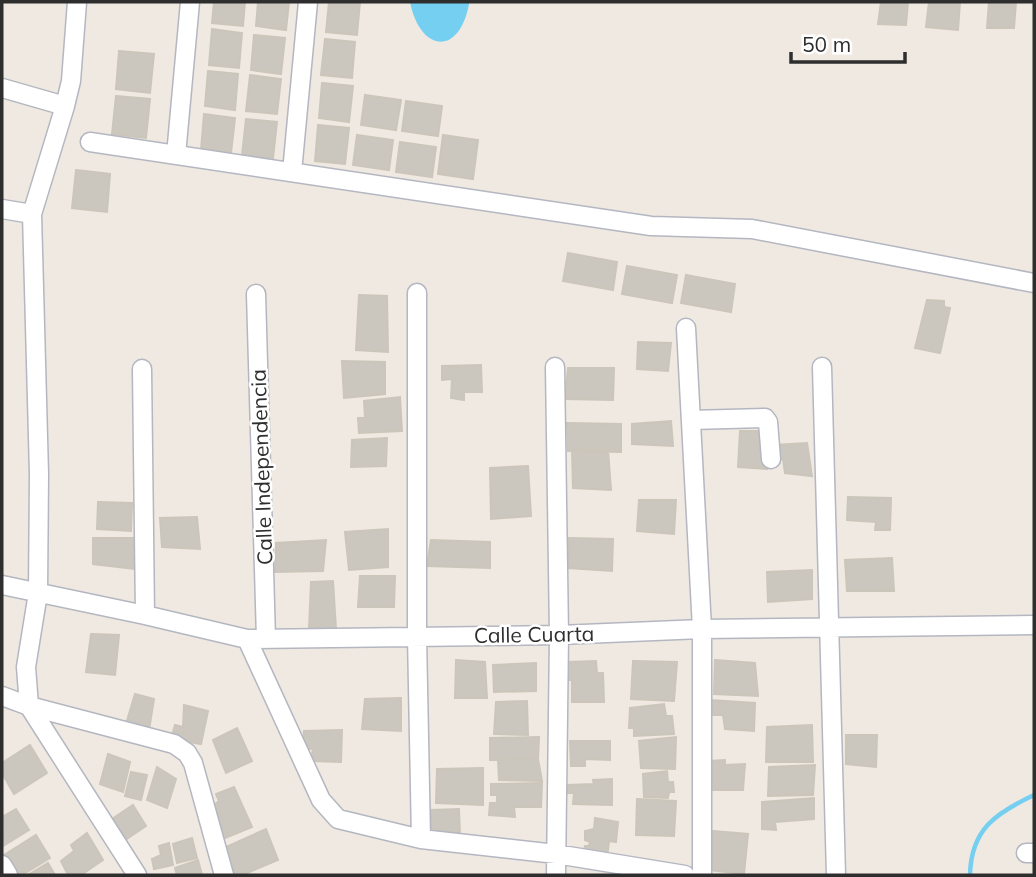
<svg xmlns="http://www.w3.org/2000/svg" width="1036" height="877" viewBox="0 0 1036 877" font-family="Mulish,sans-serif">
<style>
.water{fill:#75cff0}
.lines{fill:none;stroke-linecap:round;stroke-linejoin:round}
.stream{stroke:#75cff0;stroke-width:4.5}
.building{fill:#cbc7bf;stroke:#cbc5ba;stroke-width:2}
.minor-casing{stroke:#b4b7c1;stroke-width:21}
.minor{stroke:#fff;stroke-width:18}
.labels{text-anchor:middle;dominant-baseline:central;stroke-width:5;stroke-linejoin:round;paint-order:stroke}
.street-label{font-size:21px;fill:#2e2e2e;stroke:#fff}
</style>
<rect width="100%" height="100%" fill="#efe9e1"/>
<path class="water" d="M410 2H469V4C459 57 420 52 410 2Z"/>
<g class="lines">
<path class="stream" d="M970 875C971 829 996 813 1034 795"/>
</g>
<path class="building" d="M214 2H245L243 26 212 23Z
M258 2H289L286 30 256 26Z
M329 2H360L357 35 326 32Z
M881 2H908L906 25 878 24Z
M929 2H960L958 30 926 27Z
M989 2H1016L1014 28H987Z
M212 29 242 33 239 68 209 65Z
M254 35 285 38 281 74 251 70Z
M325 39 355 42 352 78 321 75Z
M119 51 154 54 150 93 116 89Z
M208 71 238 74 235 110 205 106Z
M250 75 281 79 277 114 246 111Z
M322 83 353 86 349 122 319 118Z
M365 95 401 100 396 130 361 125Z
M116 96 150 99 146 138 112 134Z
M406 101 442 106 438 136 402 131Z
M204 114 235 118 231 153 201 150Z
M246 119 277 122 273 158 242 155Z
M318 125 349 128 345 164 315 161Z
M357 135 393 140 389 170 353 165Z
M443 135 478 140 473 179 438 174Z
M400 142 436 147 432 177 396 172Z
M76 170 110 174 107 212 72 208Z
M568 253 617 262 613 290 563 281Z
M627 266 677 275 672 303 622 294Z
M686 275 735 284 731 312 681 303Z
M359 295 387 296 388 352 356 350Z
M927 300 944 301V307L950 308 940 353 915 348Z
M638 342 671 343 668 371 637 369Z
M342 361 385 362V394L344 398Z
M481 365 482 392H464V400L451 398 452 379 442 380V366Z
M568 368H614L613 400 565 399Z
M400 397 402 431 359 433 358 418H365L364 401Z
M671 421 673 446 632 444V424Z
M567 423 621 424V452L568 451Z
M740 431H762L767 469 738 467Z
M387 438 386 466 351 467 352 440Z
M807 443 812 476 785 473 783 459 775 460V445Z
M572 450H608L611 490 573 488Z
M528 466 531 516 491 519 490 468Z
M848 497 891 498 890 530H875L876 522 847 520Z
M639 500H676L674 534 637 531Z
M98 502 132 503 131 531 97 529Z
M197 517 200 549 162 547 160 518Z
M388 529V567L349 570 345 532Z
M93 538H136L134 569 93 564Z
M569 538 613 539 612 571 568 568Z
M326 540 323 571 275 572 276 543Z
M431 540 490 542V568L427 566Z
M892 558 894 591H847L845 560Z
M812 570V599L768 602 767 572Z
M360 576H395L394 607H358Z
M333 581 336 629H309L311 582Z
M91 634 119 635 115 675 86 672Z
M456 660 485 662 487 698H455Z
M715 660 755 663 758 696 714 694Z
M596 661 597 673H603L604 702H572V680H568V662Z
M633 661 677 662 674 701 631 699Z
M536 663V691L494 692 493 665Z
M135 694 154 699 149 730 126 724Z
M401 698V731L362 729 365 699Z
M710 700 755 703 754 731 725 729 723 715H710Z
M527 701 528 735 494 734 496 702Z
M664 704 666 716H672L674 734 634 736V728H629L630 708Z
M184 705 208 711 201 744 171 739 175 725 183 727Z
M812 725 813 762H766L767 727Z
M237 728 252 761 226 773 213 740Z
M342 730 341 762 311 761 313 749 303 748 304 731Z
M846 735H877L876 767 846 764Z
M539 737 538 759 490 760V738Z
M676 737 675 769 641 768 639 741Z
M570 741H610V760L585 759V766H571Z
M30 745 47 773 14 794 2 773V763Z
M108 754 130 762 123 792 100 784Z
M538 759 542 781 499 780 498 760Z
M725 760V765L745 764 743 790H710L712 773H707L708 761Z
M815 765 813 795 768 796 769 767Z
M157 767 176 779 167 808 147 800Z
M483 768V805L436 803 437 769Z
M667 771 668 782H673L674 792H669L668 798 644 797 643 774Z
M131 772 147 775 141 800 125 796Z
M612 779V805L573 804 574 793H567V785L594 784 593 780Z
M542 783 541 807H514L515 817 489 815 490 803H497V795H491V784Z
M234 787 252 827 223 839 214 805 219 801 216 794Z
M814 798V819L775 822 776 830 762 829V802Z
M637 799 676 801 674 836 636 835Z
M133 805 146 826 122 842 109 821Z
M16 809 29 830 3 846 2 817Z
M459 809 460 835H431V810Z
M595 818 618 822 616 842 609 841 607 859 583 854 585 846H589L590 842 585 840V831L594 829Z
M266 829 278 860 242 875H233L226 847Z
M713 831 748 834 744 874 709 870Z
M87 833 103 860 81 875H68L61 861 74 851 71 845Z
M36 835 50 858 22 875H16L4 855Z
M192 838 197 858 177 863 173 844Z
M169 843 173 865 154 869 152 859 161 855 159 846Z
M198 860 202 875H177L175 868Z
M48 863 55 875H28Z"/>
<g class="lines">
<g class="minor-casing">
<path id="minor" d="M77 2 71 81 65 106 32 214 39 474 38 593 26 667 29 706 137 875
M2 88 65 106
M90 142 651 226 752 229 1034 283
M176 155 190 2
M292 172 308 2
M2 209 32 214
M417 293V636L421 839
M256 294 266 639
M686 328 702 629V875
M555 367 559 635 556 875
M822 367 836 875
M142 369 145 615
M691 420 765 418 768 422 771 459
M2 585 145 615 247 639 559 635 702 629 1034 625
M247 639 321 800 338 819 421 839 556 854 685 875
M2 696 29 706 174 744 187 753 193 763 224 875
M1026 853H1034
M2 865 8 875"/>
</g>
<use href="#minor" class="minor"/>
</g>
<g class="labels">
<g class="street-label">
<text transform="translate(261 467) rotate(-92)">Calle Independencia</text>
<text transform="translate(534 634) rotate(-1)">Calle Cuarta</text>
</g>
</g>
<rect width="1036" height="877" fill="none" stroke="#2e2e2e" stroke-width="7"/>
<path d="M791 52v10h114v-10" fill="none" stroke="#2e2e2e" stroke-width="3.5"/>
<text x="802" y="52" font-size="21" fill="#2e2e2e" stroke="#ffffff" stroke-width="5" paint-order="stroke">50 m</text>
</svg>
